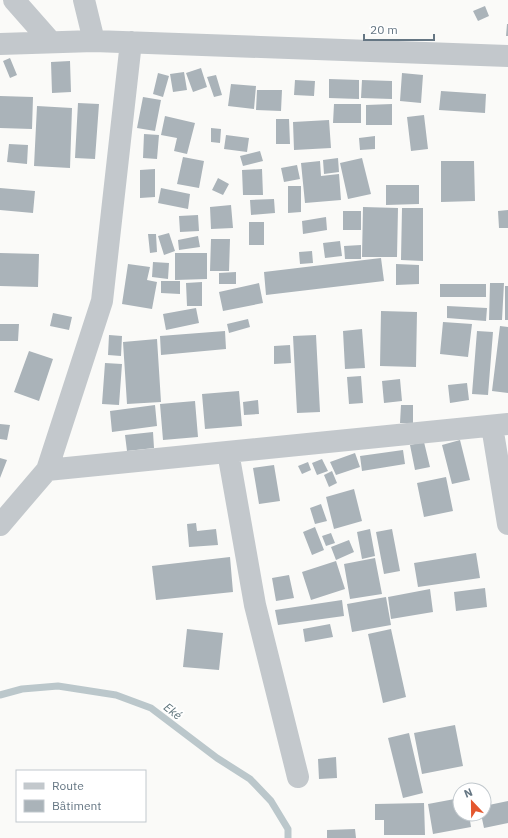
<svg xmlns="http://www.w3.org/2000/svg" width="508" height="838" viewBox="0 0 508 838" font-family="'IBM Plex Sans',sans-serif">
<style>
.lines{fill:none;stroke-linecap:round;stroke-linejoin:round}
.stream{stroke:#bbc7cb;stroke-width:7}
.building{fill:#aab3b9}
.minor{stroke:#c3c8cc;stroke-width:22}
.labels{text-anchor:middle;dominant-baseline:central;stroke-width:4;stroke-linejoin:round;paint-order:stroke}
.water-label{font-size:12px;font-style:italic;fill:#60757c;stroke:#fff}
</style>
<rect width="100%" height="100%" fill="#fafaf8"/>
<g class="lines">
<path class="stream" d="M0 695 22 689 58 686 116 695 151 708 217 758 250 779 271 801 288 829V838"/>
</g>
<path class="building" d="M485 6 489 16 478 21 473 11Z
M507 24H508V36H506Z
M10 58 17 75 10 78 3 61Z
M70 61 71 92 52 93 51 62Z
M201 68 207 87 193 92 186 73Z
M184 72 187 90 173 92 170 74Z
M158 73 169 76 163 97 153 94Z
M402 73 423 75 421 103 400 101Z
M216 75 222 95 214 97 207 77Z
M329 79 359 80V99L329 98Z
M295 80 315 81 314 96 294 95Z
M362 80 392 81V99L361 98Z
M231 84 256 86 254 109 228 106Z
M257 90H282L281 111 256 110Z
M441 91 486 94 485 113 439 110Z
M0 96 33 97 32 129 0 128Z
M143 97 161 100 155 131 137 128Z
M78 103 99 104 95 159 75 158Z
M334 104H361V123H333Z
M392 104V125H366V105Z
M37 106 72 108 70 168 34 166Z
M424 115 428 149 411 151 407 117Z
M165 116 195 123 187 154 174 151 177 138 161 135Z
M276 119H289L290 144H276Z
M329 120 331 148 294 150 293 122Z
M211 128 221 129 220 143 211 142Z
M144 134 159 135 157 159 143 158Z
M226 135 249 138 247 152 224 149Z
M375 136V149L360 150 359 138Z
M9 144 28 145 27 164 7 162Z
M260 151 263 161 243 166 240 156Z
M183 157 204 161 199 188 177 184Z
M338 158 339 172 324 174 323 160Z
M362 158 371 194 348 199 340 163Z
M320 161 321 176 339 174 341 200 305 203 301 163Z
M441 161H474L475 201 441 202Z
M297 165 300 179 284 182 281 168Z
M155 169V197L140 198V170Z
M262 169 263 195H243L242 170Z
M218 178 229 184 223 195 212 190Z
M386 185H419V204L386 205Z
M288 186H301V212L288 213Z
M0 188 35 191 33 213 0 210Z
M161 188 190 194 188 209 158 203Z
M274 199 275 213 251 215 250 200Z
M231 205 233 228 211 229 210 207Z
M363 207 398 208 397 257H362Z
M402 208H423V261L401 260Z
M508 210V228H499L498 211Z
M343 211H361V230H343Z
M198 215 199 231 180 232 179 216Z
M326 217 327 230 303 234 302 221Z
M249 222H264V245H249Z
M169 233 175 251 164 255 158 236Z
M148 234H156L157 252 150 253Z
M198 236 200 247 179 250 178 240Z
M211 239H230L229 271H210Z
M340 241 342 256 325 258 323 243Z
M361 245V259H345L344 246Z
M312 251 313 263 300 264 299 252Z
M0 253 39 254 38 287 0 286Z
M175 253H207V279L175 280Z
M381 258 384 281 266 295 264 272Z
M153 262 169 263 168 279 152 277Z
M128 264 150 267 147 280 157 282 152 309 122 304Z
M396 264 419 265V284L396 285Z
M236 272V284H219V273Z
M161 281H180V294L161 293Z
M202 282V306H187L186 283Z
M259 283 263 303 223 311 219 292Z
M490 283H504L502 320H489Z
M440 284H486V297H440Z
M505 286H508V320H505Z
M447 306 487 308 486 321 447 318Z
M196 308 199 323 166 330 163 314Z
M381 311 417 312 416 367 380 366Z
M53 313 72 317 69 330 50 326Z
M248 319 250 327 229 333 227 324Z
M443 322 472 324 468 357 440 354Z
M0 324H19L18 341H0Z
M500 326 508 327V393L492 391Z
M362 329 365 368 345 369 343 331Z
M225 331 226 349 161 355 160 336Z
M477 331 493 332 488 395 472 394Z
M109 335 122 336 121 356 108 355Z
M316 335 320 412 297 413 293 336Z
M157 339 161 402 127 404 123 342Z
M290 345 291 363 274 364V346Z
M29 351 53 359 39 401 14 392Z
M105 363 122 364 119 405 102 404Z
M361 376 363 403 349 404 347 377Z
M400 379 402 401 384 403 382 381Z
M467 383 469 400 450 403 448 385Z
M239 391 242 426 205 429 202 394Z
M258 400 259 414 244 415 243 402Z
M195 401 198 437 163 440 160 404Z
M155 405 157 426 112 432 110 411Z
M401 405H413V423H400Z
M0 424 10 425 7 440 0 439Z
M153 432 154 448 127 451 125 435Z
M460 440 470 480 452 484 442 445Z
M424 442 430 467 415 470 410 445Z
M403 450 405 464 362 471 360 456Z
M355 453 360 467 336 475 330 462Z
M0 458 7 460 0 478Z
M322 459 328 471 317 475 312 463Z
M308 462 311 470 302 474 298 466Z
M274 465 280 501 259 504 253 468Z
M332 471 337 483 329 487 324 475Z
M446 477 453 511 424 517 417 483Z
M354 489 362 521 334 529 326 497Z
M321 504 327 521 315 524 310 508Z
M196 523 197 531 216 529 218 545 189 547 187 524Z
M315 527 324 550 312 555 303 532Z
M370 529 375 556 362 559 357 532Z
M392 529 400 571 384 574 376 532Z
M331 533 335 543 326 546 322 536Z
M349 540 354 552 336 560 331 547Z
M476 553 480 578 418 587 414 563Z
M230 557 233 592 156 600 152 566Z
M375 558 382 594 350 599 344 564Z
M336 561 345 589 311 600 302 572Z
M289 575 294 598 276 601 272 578Z
M485 588 487 607 456 611 454 592Z
M430 589 433 612 391 619 388 597Z
M386 597 391 625 352 632 347 604Z
M342 600 344 616 278 625 275 610Z
M330 624 333 637 305 642 303 629Z
M187 629 223 633 219 670 183 667Z
M391 629 406 697 383 703 368 634Z
M455 725 463 766 422 774 414 733Z
M409 733 423 793 403 798 388 738Z
M336 757 337 778 319 779 318 759Z
M460 798V814H469L471 827 433 834 428 804Z
M508 801V823L484 828 481 814H484V806Z
M424 803 425 835H384V820H375V804Z
M355 829 356 838H327V830Z"/>
<g class="lines">
<path class="minor" d="M14 0 51 42
M84 0 94 41
M0 44 94 41 508 56
M492 426 508 524
M228 452 255 605 298 777
M47 470 508 424
M0 525 47 470 102 301 131 42"/>
</g>
<g class="labels">
<g class="water-label">
<text transform="translate(173 711) rotate(38)">Eké</text>
</g>
</g>
<rect x="16" y="770" width="130" height="52" fill="#ffffff" stroke="#c1c8cd"/>
<rect x="24" y="783" width="20" height="6" fill="#c3c8cc" stroke="#c1c8cd"/>
<text x="52" y="790" font-size="12" fill="#657683">Route</text>
<rect x="24" y="800" width="20" height="12" fill="#aab3b9" stroke="#c1c8cd"/>
<text x="52" y="810" font-size="12" fill="#657683">Bâtiment</text>
<g transform="translate(472 802) rotate(338)"><circle r="19" fill="#ffffff" stroke="#c1c8cd"/>
<path d="M0-3L7 15L0 10L-7 15Z" fill="#e4572e"/>
<text y="-6" font-size="11" font-weight="bold" text-anchor="middle" fill="#657683">N</text>
</g>
<path d="M364 34v6h70v-6" fill="none" stroke="#657683" stroke-width="2"/>
<text x="370" y="34" font-size="12" fill="#657683" stroke="#ffffff" stroke-width="3" paint-order="stroke">20 m</text>
</svg>
